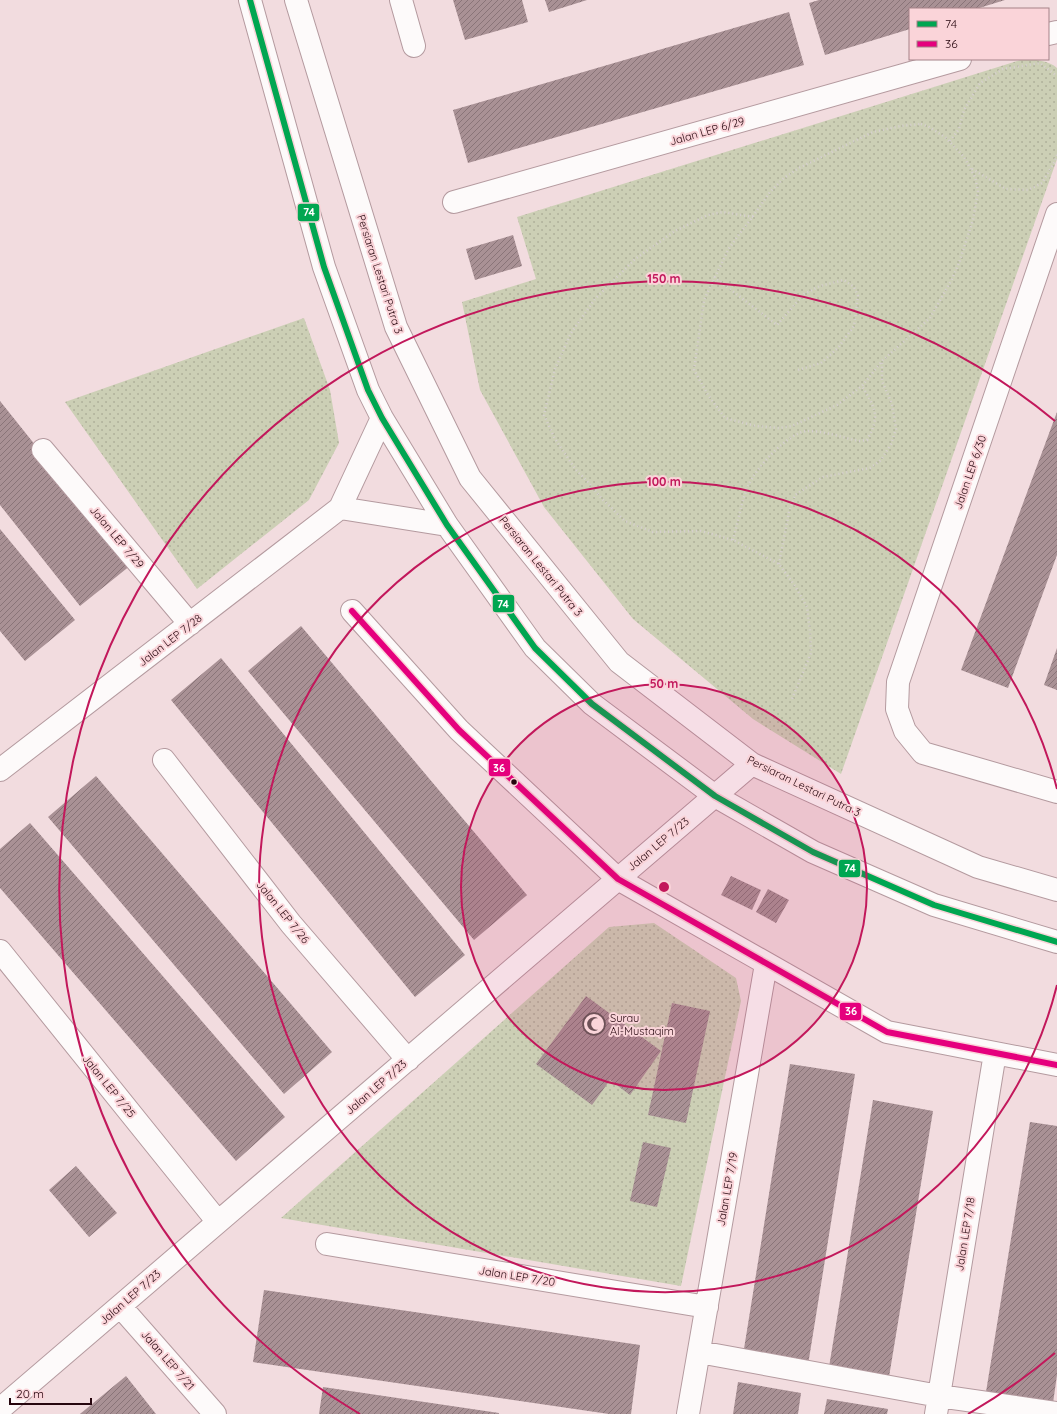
<svg xmlns="http://www.w3.org/2000/svg" width="1057" height="1414" viewBox="0 0 1057 1414" font-family="Quicksand,sans-serif">
<style>
.park{fill:url(#park-dots)}
.building{fill:url(#building-hatch)}
.lines{fill:none;stroke-linecap:round;stroke-linejoin:round}
.minor-casing{stroke:#b49a9f;stroke-width:24}
.path{stroke:#d7d0d1;stroke-width:2.5;stroke-dasharray:1 3;stroke-linecap:butt}
.minor{stroke:#fdfafa;stroke-width:22}
.bus-1-casing{stroke:#fad4d9;stroke-width:9}
.bus-2-casing{stroke:#fad4d9;stroke-width:9}
.bus-1{stroke:#00a651;stroke-width:6}
.bus-2{stroke:#e5007d;stroke-width:6}
.ring{fill:none;stroke:#c2185b;stroke-width:2}
.bus-dot{fill:#26060e;stroke:#fad4d9;stroke-width:1.5}
.labels{text-anchor:middle;dominant-baseline:central;stroke-width:4;stroke-linejoin:round;paint-order:stroke}
.street-label{font-size:11px;fill:#26060e;stroke:#fad4d9}
.poi-label{font-size:11px;fill:#26060e;stroke:#fad4d9;text-anchor:start}
.centre{fill:#c2185b;stroke:#fad4d9;stroke-width:2}
.ring-label{font-size:12px;text-anchor:middle;font-weight:bold;fill:#c2185b;stroke:#fad4d9;stroke-width:4;stroke-linejoin:round;paint-order:stroke}
.line-badge{stroke:#fad4d9;stroke-width:1.5}
.badge-label{font-size:11px;text-anchor:middle;font-weight:bold;fill:#fff}
</style>
<defs>
<pattern id="park-dots" width="8" height="8" patternUnits="userSpaceOnUse"><rect width="8" height="8" fill="#cccfb5"/><path d="M2 2h.1M6 6h.1" fill="none" stroke="#afb09a" stroke-width="1.8" stroke-linecap="round"/></pattern>
<pattern id="building-hatch" width="6" height="6" patternUnits="userSpaceOnUse"><rect width="6" height="6" fill="#a99195"/><path d="M-1 1l2-2M0 6l6-6M5 7l2-2" fill="none" stroke="#897478"/></pattern>
</defs>
<rect width="100%" height="100%" fill="#f2dcdf"/>
<path class="park" d="M1024 59C1034 59 1050 61 1057 68V159L841 774 753 719 633 619 544 507 480 390 462 302 536 279 517 217Z
M304 318 330 390 339 443 309 500 197 589 65 402Z
M654 923 736 978 741 1001 681 1286 281 1218 609 927Z"/>
<path class="building" d="M453 0H522L528 22 465 40Z
M545 0H587L549 12Z
M819 0H1005L976 9H910V29L825 55 809 3Z
M789 12 804 65 468 163 453 110Z
M513 235 522 266 475 280 466 249Z
M0 401 131 565 80 606 0 505Z
M1057 412V555L1008 688 961 670Z
M0 529 75 620 25 661 0 631Z
M301 626 527 895 474 940 248 671Z
M1057 648V690L1044 685Z
M221 658 465 955 415 997 171 700Z
M96 776 332 1052 284 1094 48 817Z
M30 823 285 1117 236 1161 0 888V849Z
M731 876 761 890 752 910 721 895Z
M768 889 789 900 776 923 756 912Z
M586 996 661 1051 630 1095 610 1080 592 1105 536 1064Z
M672 1003 710 1011 686 1123 648 1115Z
M790 1064 855 1074 808 1365 743 1355Z
M873 1100 933 1111 889 1377 829 1367Z
M1030 1122 1057 1126V1375L1053 1403 986 1392Z
M643 1142 671 1148 657 1207 630 1201Z
M76 1166 117 1213 89 1237 49 1190Z
M264 1290 640 1345 631 1414H609L253 1362Z
M126 1376 156 1414H80Z
M738 1382 801 1393 798 1414H733Z
M323 1387 499 1413V1414H319Z
M827 1399 888 1409 887 1414H824Z"/>
<g class="lines">
<g class="minor-casing">
<path id="minor" d="M250 0 324 267 368 390 382 418 447 525 535 648 592 704 715 796 813 852 934 905 1057 942
M296 0 396 327 470 478 619 662 752 764 978 867 1057 890
M401 0 414 46
M1048 34 1057 32
M454 202 960 59
M1057 214 898 682 897 709 905 731 923 753 1057 792
M43 450 190 624
M340 508 447 525
M352 611 459 730 618 879 887 1032 1057 1065
M164 760 291 924 408 1060
M0 770 340 508 382 418
M0 951 218 1222
M327 1244 707 1307
M120 1306 215 1414
M699 1352 939 1396 1057 1413
M0 1409 752 764
M688 1414 766 964
M936 1414 995 1053"/>
</g>
<path class="path" d="M921 124 929 127 945 137 964 157 975 177 978 191 973 220 959 263 952 279 930 318 882 361 862 386 837 405 792 426 779 428 756 426 725 418 708 395 694 370 704 300 728 250 737 237 748 223 771 191 784 178 799 168 873 132 901 126Z
M950 141 959 129 964 110 980 83 1003 69 1040 63 1057 76
M972 169 1006 189 1028 190 1042 183 1054 163 1057 155
M753 217 723 212 708 215 675 231 635 259 595 299 571 333 555 369 544 415 555 439 576 470 590 484 602 499 625 521 653 532 701 531 733 540 779 564 795 586 807 607 810 631 811 653 792 699
M714 277 777 325 804 294 820 286 844 280 854 287 858 296 854 326 838 348 821 363 798 370
M733 540C738 522 741 503 748 486 755 469 789 431 808 431 825 431 843 438 860 441L867 440C881 416 875 408 862 386
M779 564 789 512 795 495 823 477 870 468 881 460 891 444 896 429 892 404 882 381V361"/>
<use href="#minor" class="minor"/>
<g class="bus-1-casing">
<path id="bus-1" d="M250 0 324 267 368 390 382 418 447 525 535 648 592 704 715 796 813 852 934 905 1057 942"/>
</g>
<g class="bus-2-casing">
<path id="bus-2" d="M352 611 459 730 618 879 887 1032 1057 1065"/>
</g>
<use href="#bus-1" class="bus-1"/>
<use href="#bus-2" class="bus-2"/>
</g>
<circle cx="664" cy="887" r="203" fill="#c2185b" fill-opacity=".12"/>
<g class="ring">
<circle cx="664" cy="887" r="203"/>
<path d="M1057 985A405 405 0 1 1 1057 789"/>
<path d="M1055 1353A608 608 0 0 1 968 1414M360 1414A608 608 0 1 1 1055 421"/>
</g>
<defs>
<g id="mosque-ring" transform="scale(1.15)"><circle r="9.5" fill="#fad4d9" stroke="#6d5157" stroke-width="1.5"/><path d="M3.5-4.9A6 6 0 1 0 3.5 4.9A5 5 0 1 1 3.5-4.9Z" fill="#6d5157"/></g>
</defs>
<g fill-rule="evenodd">
<use href="#mosque-ring" x="594" y="1024"/>
</g>
<circle class="bus-dot" cx="514" cy="782" r="3.5"/>
<g class="labels">
<g class="street-label">
<text transform="translate(707 131) rotate(-16)">Jalan LEP 6/29</text>
<text transform="translate(380 274) rotate(72)">Persiaran Lestari Putra 3</text>
<text transform="translate(970 472) rotate(-71)">Jalan LEP 6/30</text>
<text transform="translate(117 537) rotate(50)">Jalan LEP 7/29</text>
<text transform="translate(541 566) rotate(51)">Persiaran Lestari Putra 3</text>
<text transform="translate(170 640) rotate(-38)">Jalan LEP 7/28</text>
<text transform="translate(804 786) rotate(26)">Persiaran Lestari Putra 3</text>
<text transform="translate(658 844) rotate(-40)">Jalan LEP 7/23</text>
<text transform="translate(283 912) rotate(51)">Jalan LEP 7/26</text>
<text transform="translate(109 1086) rotate(51)">Jalan LEP 7/25</text>
<text transform="translate(376 1087) rotate(-41)">Jalan LEP 7/23</text>
<text transform="translate(727 1189) rotate(-80)">Jalan LEP 7/19</text>
<text transform="translate(965 1234) rotate(-81)">Jalan LEP 7/18</text>
<text transform="translate(517 1276) rotate(9)">Jalan LEP 7/20</text>
<text transform="translate(130 1297) rotate(-41)">Jalan LEP 7/23</text>
<text transform="translate(168 1360) rotate(49)">Jalan LEP 7/21</text>
</g>
<g class="poi-label">
<text x="610" y="1018">Surau<tspan x="610" dy="13">Al-Mustaqim</tspan></text>
</g>
</g>
<circle cx="664" cy="887" r="6" class="centre"/>
<g class="ring-label">
<text x="664" y="283">150 m</text>
<text x="664" y="486">100 m</text>
<text x="664" y="688">50 m</text>
</g>
<g class="line-badge">
<rect x="297" y="203" width="23" height="19" rx="4" fill="#00a651"/>
<rect x="492" y="594" width="23" height="19" rx="4" fill="#00a651"/>
<rect x="488" y="758" width="23" height="19" rx="4" fill="#e5007d"/>
<rect x="838" y="859" width="23" height="19" rx="4" fill="#00a651"/>
<rect x="839" y="1002" width="23" height="19" rx="4" fill="#e5007d"/>
</g>
<g class="badge-label">
<text x="309" y="216">74</text>
<text x="503" y="608">74</text>
<text x="499" y="772">36</text>
<text x="850" y="872">74</text>
<text x="851" y="1015">36</text>
</g>
<rect x="909" y="8" width="140" height="52" fill="#fad4d9" stroke="#a58288"/>
<rect x="917" y="21" width="20" height="6" fill="#00a651" stroke="#a58288"/>
<text x="945" y="28" font-size="12" fill="#26060e">74</text>
<rect x="917" y="41" width="20" height="6" fill="#e5007d" stroke="#a58288"/>
<text x="945" y="48" font-size="12" fill="#26060e">36</text>
<path d="M10 1398v6h81v-6" fill="none" stroke="#26060e" stroke-width="2"/>
<text x="16" y="1398" font-size="12" fill="#26060e" stroke="#fad4d9" stroke-width="3" paint-order="stroke">20 m</text>
</svg>
